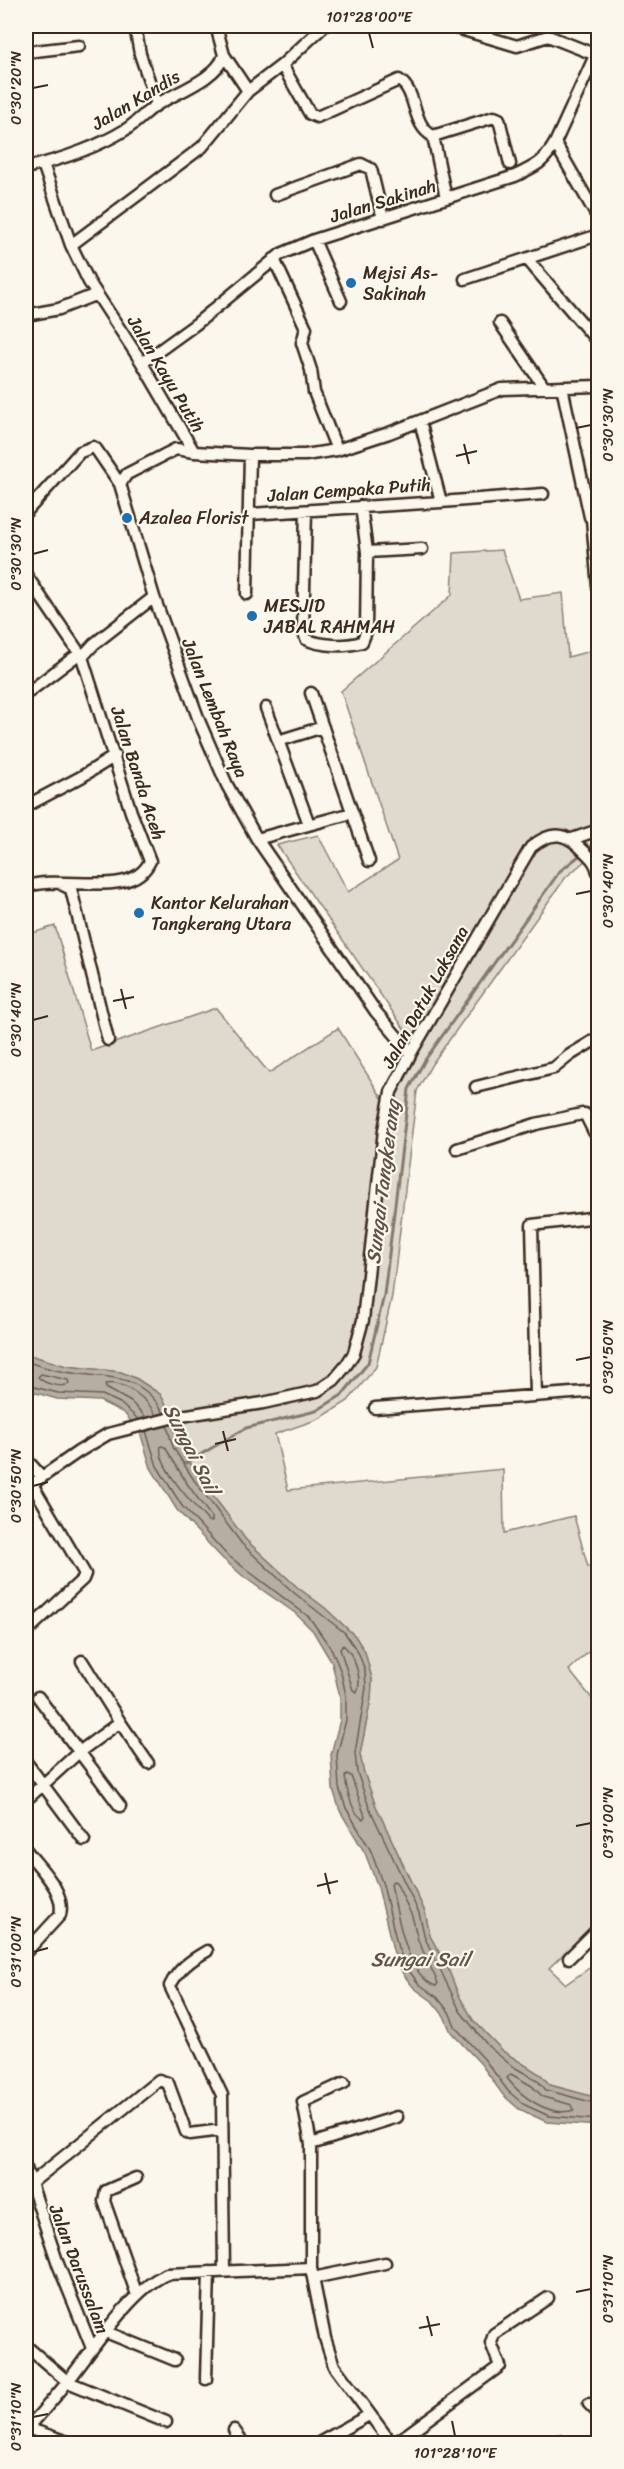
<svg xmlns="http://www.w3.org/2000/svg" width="624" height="2469" viewBox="0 0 624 2469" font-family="Sriracha,sans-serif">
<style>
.green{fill:#dfd9ce;stroke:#8d8276;stroke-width:1.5}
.water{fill:#b6aea2;stroke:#85796d;stroke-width:1.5}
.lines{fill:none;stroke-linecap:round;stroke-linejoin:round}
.shore{stroke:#6c5f53;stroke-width:1.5}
.stream{stroke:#85796d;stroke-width:3}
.minor-casing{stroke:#3b2a1e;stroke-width:15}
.minor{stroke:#fbf7ec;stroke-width:10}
.ticks{fill:none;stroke:#3b2a1e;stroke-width:2}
.poi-dot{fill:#1f6fb2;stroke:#fbf7ec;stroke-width:2}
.labels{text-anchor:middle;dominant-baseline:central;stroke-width:4.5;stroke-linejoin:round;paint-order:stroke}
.street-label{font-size:18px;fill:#3b2a1e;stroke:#fbf7ec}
.poi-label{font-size:18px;fill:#3b2a1e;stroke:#fbf7ec;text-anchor:start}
.water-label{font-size:20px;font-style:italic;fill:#605246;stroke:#fbf7ec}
.neatline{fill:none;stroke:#3b2a1e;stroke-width:2}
.ticks-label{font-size:15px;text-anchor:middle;fill:#3b2a1e}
</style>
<rect width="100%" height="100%" fill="#fbf7ec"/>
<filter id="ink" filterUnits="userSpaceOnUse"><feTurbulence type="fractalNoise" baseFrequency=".0167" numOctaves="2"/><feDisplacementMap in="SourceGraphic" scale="12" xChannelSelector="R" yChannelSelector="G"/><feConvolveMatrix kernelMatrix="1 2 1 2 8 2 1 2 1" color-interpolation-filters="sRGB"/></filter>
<g filter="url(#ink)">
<path class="green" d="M502 550 519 599 563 593 568 657 598 649V850L566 877 432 1064 417 1091 392 1296 376 1367 348 1401 319 1419 275 1434 288 1490 503 1469 504 1533 574 1516 588 1567 598 1561V1643L569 1670 598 1706V1921L549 1968 566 1984 598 1962V2098L550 2085 541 2075 504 2052 473 2020 458 1994 447 1966 430 1936 425 1912 375 1804 363 1770 360 1754 371 1699 372 1679 365 1652 355 1636 325 1608 297 1587 246 1540 199 1477 182 1450 175 1433 170 1411 160 1394 137 1379 121 1372 66 1366 26 1354V935L55 926 91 1051 216 1008 269 1073 338 1028 382 1098 412 1040 277 845 318 835 348 892 398 860 341 691 452 595 454 553Z"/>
<path class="water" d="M26 1354 66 1366 121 1372 137 1379 160 1394 170 1411 175 1433 182 1450 199 1477 246 1540 297 1587 325 1608 355 1636 365 1652 372 1679 371 1699 360 1754 363 1770 375 1804 425 1912 430 1936 447 1966 458 1994 473 2020 504 2052 541 2075 550 2085 598 2098V2126L547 2122 519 2109 503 2095 481 2064 451 2032 444 2016 432 2001 414 1988 403 1974 393 1950 378 1887 365 1853 340 1811 333 1789 331 1754 340 1720V1697L332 1663 313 1631 295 1613 244 1577 222 1558 177 1510 151 1468 140 1432 124 1413 100 1401 57 1399 26 1390Z"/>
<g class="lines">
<path class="shore" d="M26 1361C43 1368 61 1372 80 1374 117 1378 142 1376 164 1413
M41 1374 68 1380 69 1384C61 1388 44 1384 38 1377Z
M26 1385 58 1393 102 1395 120 1403 138 1419
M146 1417 131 1402 106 1388 105 1384C125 1380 147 1399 156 1415
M167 1426 173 1447 194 1480 242 1544 293 1592 345 1633 359 1654 365 1671 366 1688 355 1753 357 1772 369 1807 419 1913 425 1938 460 2011 489 2047 512 2066 537 2080 546 2090 598 2104
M146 1431 157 1466 182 1506 226 1554 309 1617 332 1650 341 1672 346 1696V1720L337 1755 339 1788 346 1808 371 1851 383 1885 398 1948 409 1971 419 1984 437 1997 449 2012 456 2028 485 2060 508 2091 523 2104 549 2116 598 2120
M161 1446 165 1447 188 1485 212 1518V1522L208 1521C195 1506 156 1466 161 1446Z
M343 1645C354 1654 363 1679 357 1692L353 1690 340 1649Z
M347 1774 351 1776 365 1816 363 1819C351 1813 347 1790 345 1777Z
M393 1881 396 1882 412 1916 418 1940 438 1983 436 1986C406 1977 397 1911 391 1884Z
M511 2074 532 2086 543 2097 572 2105 574 2110C550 2118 520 2096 507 2078Z"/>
<path class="stream" d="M186 1463 246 1428 316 1411 342 1395 368 1363 384 1295 409 1089 425 1060 560 871 598 841"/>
<g class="minor-casing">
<path id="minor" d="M135 26 140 54 157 104
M450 26 517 46 548 36 596 55
M26 52 79 46
M224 55 248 91 282 65 324 26
M282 65 310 114 317 117 399 80C418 92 411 125 433 136L446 198
M433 136 494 117 499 119 510 164
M555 143 598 218
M43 164 71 245 89 282 142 363 194 452
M26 168C59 160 96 148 125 130 137 123 146 111 158 104 177 92 218 78 224 55L216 26
M275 195 361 164 371 169 383 219
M314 240 341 301
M71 245 202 147 248 91
M274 259 306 328 302 343 311 370 314 392 337 450
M527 259 598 342
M465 279 598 235
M26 315 59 309 97 294
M500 323 544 387
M142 363 196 324 281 254 314 240 515 176C535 166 543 164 555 143L598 49
M562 387 590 517 598 521
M441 502 543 494
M306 511 303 630 306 639C320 646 346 647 362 642L366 632 367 552 361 506
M26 512 80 452 93 447 96 449 120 484
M250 514 441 502 420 421
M592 519 598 587
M367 552 422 549
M26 575 82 657
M247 594 250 455
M311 693 369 861
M26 694 80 653
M266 708 309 824
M278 741 323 727
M26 806 81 777 115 756
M257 839 352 813
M572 839 598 830
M59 883 71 889 108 1040
M26 887C60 873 132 901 150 861L131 812 82 657 94 644 154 597
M411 1053 376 1012 257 839 227 785 200 723 154 597 120 484 127 474 176 449 194 452 250 455H305L337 450 389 433 502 389 598 386
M476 1087 554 1068 570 1055 598 1038
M457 1149 536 1124 582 1114H585L594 1132 598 1135
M536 1395 532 1225 598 1217
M375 1408 598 1391
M26 1459 42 1477
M26 1488 78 1452 108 1434 175 1417 263 1403 317 1391 334 1380 345 1367 354 1353 363 1320 384 1130 391 1092 411 1053 531 847C553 829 567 833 585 852 592 859 596 863 598 872
M26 1632 83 1579 85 1574 32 1484
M82 1661 120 1722
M38 1697 120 1806
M26 1762 84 1840
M26 1800 79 1752 120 1722 148 1763
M26 1850C39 1868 66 1891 60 1915L26 1952
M207 1951C191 1960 178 1969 170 1986L222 2095 224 2272
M569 1958 598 1929
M344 2083 303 2102 311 2144V2268L325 2338 334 2366 392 2444
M311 2144 397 2117
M26 2168 58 2264 92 2348
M136 2178 106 2191 104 2201 137 2295
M30 2184 159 2080 168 2083 186 2132 190 2134 222 2130
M313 2278 385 2263
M106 2332 175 2360
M26 2346 68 2382 166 2422
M206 2379 209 2272
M589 2404 598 2413
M27 2428 74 2444
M26 2430C40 2414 55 2398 68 2381 91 2352 133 2287 167 2274L311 2268
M234 2430 244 2444
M559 2441 561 2444
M317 2444 369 2415
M394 2444 500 2366 491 2343 494 2334 548 2298"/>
</g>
<use href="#minor" class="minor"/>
</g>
</g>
<path class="ticks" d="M369 33 373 48M33 88 48 85M576 428 591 425M464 444 469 464M456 456 477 451M33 554 48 550M576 894 591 891M121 989 126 1009M113 1001 134 997M33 1020 48 1016M576 1360 591 1357M223 1431 228 1451M215 1444 236 1439M33 1486 48 1482M576 1826 591 1823M325 1873 330 1894M317 1886 338 1881M33 1952 48 1948M576 2292 591 2289M427 2316 432 2336M419 2328 440 2324M33 2417 48 2414M452 2421 455 2436"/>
<g class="poi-dot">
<circle cx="351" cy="283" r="6"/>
<circle cx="127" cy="518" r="6"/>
<circle cx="252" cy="616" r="6"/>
<circle cx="139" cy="913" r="6"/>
</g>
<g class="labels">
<g class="street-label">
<text transform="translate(136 100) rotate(-31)">Jalan Kandis</text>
<text transform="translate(383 201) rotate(-17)">Jalan Sakinah</text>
<text transform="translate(166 374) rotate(59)">Jalan Kayu Putih</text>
<text transform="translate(349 490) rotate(-4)">Jalan Cempaka Putih</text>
<text transform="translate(215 708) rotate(68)">Jalan Lembah Raya</text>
<text transform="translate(138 773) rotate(72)">Jalan Banda Aceh</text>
<text transform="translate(425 997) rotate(-61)">Jalan Datuk Laksana</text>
<text transform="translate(79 2269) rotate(69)">Jalan Darussalam</text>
</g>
<g class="poi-label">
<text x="363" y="273">Mejsi As-<tspan x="363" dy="21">Sakinah</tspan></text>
<text x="139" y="518">Azalea Florist</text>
<text x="264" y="606">MESJID<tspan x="264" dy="21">JABAL RAHMAH</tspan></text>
<text x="151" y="903">Kantor Kelurahan<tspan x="151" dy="21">Tangkerang Utara</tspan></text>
</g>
<g class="water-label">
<text transform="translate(383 1182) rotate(-83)">Sungai Tangkerang</text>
<text transform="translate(191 1449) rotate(63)">Sungai Sail</text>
<text x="420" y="1959">Sungai Sail</text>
</g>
</g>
<rect width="624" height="2469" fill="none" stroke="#fbf7ec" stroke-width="66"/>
<rect x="33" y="33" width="558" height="2403" class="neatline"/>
<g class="ticks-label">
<text x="369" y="22">101°28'00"E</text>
<text transform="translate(16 88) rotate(-90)" y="5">0°30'20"N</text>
<text transform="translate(608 425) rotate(-90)" y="5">0°30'30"N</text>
<text transform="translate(16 554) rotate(-90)" y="5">0°30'30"N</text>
<text transform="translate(608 891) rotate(-90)" y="5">0°30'40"N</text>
<text transform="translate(16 1020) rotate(-90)" y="5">0°30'40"N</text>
<text transform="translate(608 1357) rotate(-90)" y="5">0°30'50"N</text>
<text transform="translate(16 1486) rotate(-90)" y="5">0°30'50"N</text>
<text transform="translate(608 1823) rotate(-90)" y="5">0°31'00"N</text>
<text transform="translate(16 1952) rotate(-90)" y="5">0°31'00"N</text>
<text transform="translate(608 2289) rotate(-90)" y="5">0°31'10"N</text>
<text transform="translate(16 2417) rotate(-90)" y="5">0°31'10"N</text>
<text x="455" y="2458">101°28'10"E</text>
</g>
</svg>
